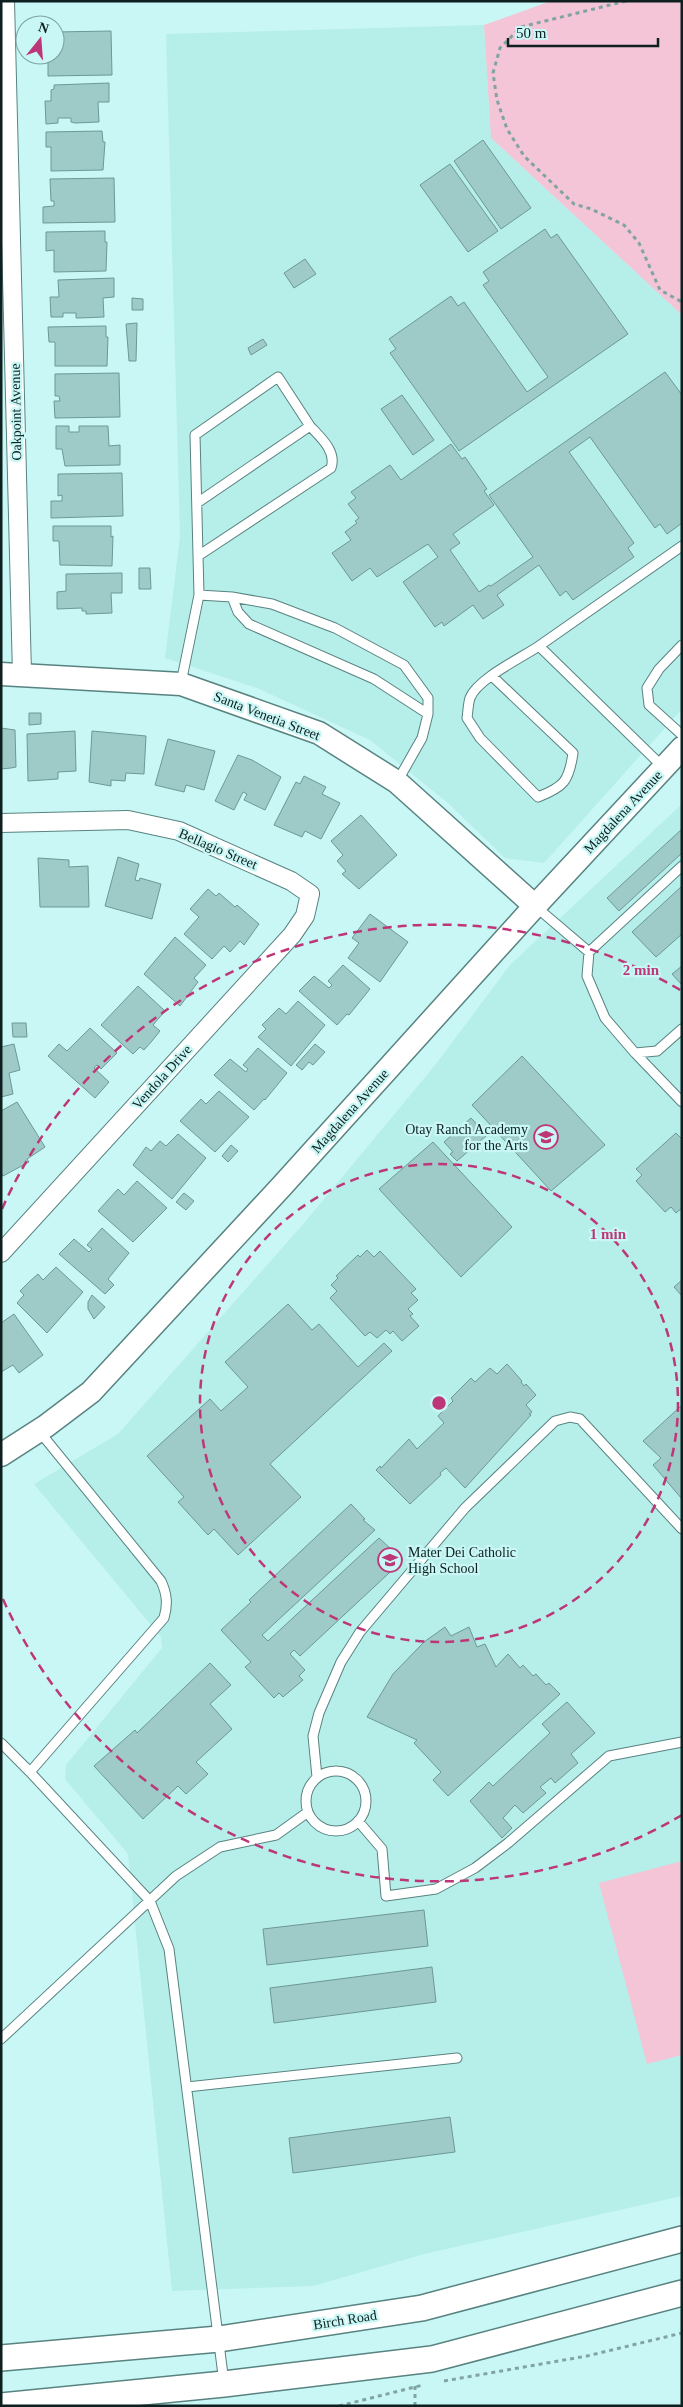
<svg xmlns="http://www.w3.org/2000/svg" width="683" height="2407" viewBox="0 0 683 2407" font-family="'Times New Roman',serif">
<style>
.built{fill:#b6eeea}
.green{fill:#f4c5d6}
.building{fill:#9ecbc8;stroke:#6c9895}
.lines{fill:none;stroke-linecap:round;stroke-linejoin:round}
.service-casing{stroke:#588380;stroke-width:11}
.minor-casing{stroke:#588380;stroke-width:20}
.tertiary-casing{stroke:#588380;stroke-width:25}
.secondary-casing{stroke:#588380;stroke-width:28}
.path{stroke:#81a4a2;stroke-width:3;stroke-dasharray:4 4;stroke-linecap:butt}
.service{stroke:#fff;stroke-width:9}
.minor{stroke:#fff;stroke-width:18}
.tertiary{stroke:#fff;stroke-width:22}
.secondary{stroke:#fff;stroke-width:25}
.ring{fill:none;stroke:#bd3778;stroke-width:2.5;stroke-dasharray:9 6}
.labels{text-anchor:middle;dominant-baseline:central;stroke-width:4.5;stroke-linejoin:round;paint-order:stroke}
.street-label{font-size:14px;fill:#0d1f1e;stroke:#c9f7f5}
.poi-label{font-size:14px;fill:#0d1f1e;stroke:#c9f7f5;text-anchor:end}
.centre{fill:#bd3778;stroke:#c9f7f5;stroke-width:2.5}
.ring-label{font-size:15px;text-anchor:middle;font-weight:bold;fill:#bd3778;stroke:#c9f7f5;stroke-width:4.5;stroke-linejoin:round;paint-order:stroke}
</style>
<rect width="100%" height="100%" fill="#c9f7f5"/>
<path class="built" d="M484 25 491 138 682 315V709L544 863 505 858 448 803 370 740 257 688 165 658 180 537 166 34Z
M682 804V2196L424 2254 313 2286 172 2291 128 1854 65 1779 66 1765 162 1648 161 1637 34 1484 118 1434 305 1222 436 1064 510 965Z"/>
<path class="green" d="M551 1H682V315L491 138 484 25Z
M682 1861V2055L647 2064 599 1883Z"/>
<path class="building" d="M111 31 112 75 48 76V55H55V32Z
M109 83V102H98L99 122 75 123 71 122V118H58V123L46 124 45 101H51V90L54 89V85Z
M102 131 103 142H105L103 170 51 171V147H46V132Z
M483 140 531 208 501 229 454 161Z
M450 164 498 231 468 252 420 185Z
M114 178 115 222 43 223V207L54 206V201H51L50 179Z
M545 229 551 238 557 234 628 334 459 451 390 353 396 349 389 339 451 296 458 306 464 302 527 392 548 377 483 285 489 281 483 272Z
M105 231V242H107L106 271 54 272V250L46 251V232Z
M305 259 316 274 294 288 284 273Z
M114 278V297L103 298 104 317 79 318H76V313H63V317H51L50 297H59L58 280Z
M132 298 143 299V310H132Z
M137 323 136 361H129L126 324Z
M106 326V337H108L107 366H55V342H49L48 327Z
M263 339 267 345 251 355 248 348Z
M665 372 682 395V523L667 534 660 524 655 528 590 437 569 452 634 543 628 548 634 557 573 600 566 591 560 596 539 565 497 595 504 605 483 619 473 605 444 626 442 622 435 627 403 582 438 557 428 544 377 577 370 568 352 581 332 553 351 540 345 532 357 523 355 521 359 518 348 504 356 498 351 492 390 465 401 480 451 444 462 459 465 457 487 489 484 491 494 505 453 534 460 543 450 550 479 592 489 585 491 586 533 557 489 495Z
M119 373 120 417 55 418 54 401H60L59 396H55V374Z
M402 395 434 440 413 455 381 409Z
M56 426H69V432H79V426H108L109 446 120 445V465L65 466 62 449H56Z
M122 473 123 516 51 518V501H62V495L58 496V474Z
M53 526H111V537L113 536 112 566 60 565 59 541H53Z
M139 568H150L151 589H139Z
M122 573V593H111L112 613 86 614V611H82V608L57 609V592L66 591V574Z
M29 713H41V724L29 725Z
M1 728 15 730 16 767 11 768 1 769Z
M75 731 76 771 58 772V779L28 781 27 734Z
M92 731 146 736 144 774 126 773 125 781 111 780V786L89 782Z
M168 739 215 751 204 790 186 785 184 792 155 785Z
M238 755 252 760 281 777 265 810 244 800 247 794 243 792 234 810 215 801Z
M304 776 326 787 322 794 340 803 321 839 305 831 302 837 274 825 296 782 300 784Z
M361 815 397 855 359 889 342 874 346 871 337 861 343 855 331 841Z
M682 829V853L619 911 607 898Z
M118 857 139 864 135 880 139 881 140 878 161 884 152 919 105 906Z
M38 858 69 860V867L88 866 89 907H40Z
M682 886V934L656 957 632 932Z
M208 889 216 896 219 893 235 907 237 905 259 924 244 945 240 941 230 952 224 946 212 959 184 934 199 917 190 909Z
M370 914 408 942 380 982 348 958 359 943 352 938Z
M175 937 206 965 194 978 198 982 180 1006 144 974Z
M343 965 370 989 349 1015 347 1014 337 1025 299 991 314 976 329 988 332 985 328 981Z
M682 966V985L672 974Z
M138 986 165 1011 153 1025 160 1031 152 1041 144 1050 140 1047 133 1054 101 1025Z
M298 1001 325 1025 291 1066 258 1037 266 1029 262 1025 279 1008 286 1014Z
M12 1023H26L27 1037H13Z
M90 1028 117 1053 101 1069 97 1065 94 1068 109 1082 95 1098 48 1056 59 1044 67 1051Z
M14 1044 20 1070 9 1073 13 1094 1 1097V1047Z
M315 1044 325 1052 313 1065 309 1062 302 1070 296 1065Z
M258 1048 287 1073 265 1100 264 1099 254 1110 214 1075 230 1059 246 1072 248 1069 243 1065Z
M522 1056 605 1145 551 1191 472 1105Z
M219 1091 249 1117 215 1152 180 1121 201 1099 206 1104Z
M17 1102 45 1147 27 1159 29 1162 3 1176 1 1173V1111Z
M471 1118 487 1135 457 1161 450 1154 453 1152 444 1142Z
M676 1133 682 1139V1208L676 1213 671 1207 665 1212 636 1181 642 1175 636 1169Z
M178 1134 206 1158 172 1199 133 1165 146 1147 151 1151 160 1141 166 1146Z
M433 1142 512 1227 461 1277 379 1189Z
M231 1145 238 1151 228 1162 222 1156Z
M137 1181 167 1208 133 1242 98 1211 118 1189 124 1195Z
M184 1193 194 1201 186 1210 176 1202Z
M102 1228 129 1253 108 1279 114 1285 105 1294 59 1254 74 1239 89 1252 92 1249 87 1245Z
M367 1250 374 1257 380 1251 416 1289 411 1293 418 1300 408 1309 413 1314 410 1316 419 1326 402 1341 393 1331 390 1334 386 1330 377 1338 370 1332 365 1336 330 1298 337 1291 331 1285 338 1278 336 1276 358 1255 360 1257Z
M56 1267 83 1292 47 1333 17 1303 24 1295 20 1291 29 1282 38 1274 43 1280Z
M682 1280V1296L674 1287Z
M92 1295 105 1307 94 1319 88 1309V1302Z
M288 1304 312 1330 319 1324 358 1367 384 1343 392 1351 270 1464 301 1497 238 1555 214 1529 208 1535 178 1502 184 1497 147 1456 210 1399 221 1411 248 1387 225 1362Z
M14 1314 43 1355 19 1373 13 1365 1 1372V1323Z
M507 1364 522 1381 521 1382 524 1386 526 1384 536 1395 526 1405 532 1412 529 1414 531 1415 465 1488 446 1468 440 1473 441 1475 410 1504 376 1470 380 1466 381 1468 409 1439 417 1449 444 1423 438 1416 453 1401 451 1398 471 1378 475 1382 490 1368 497 1374Z
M682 1405V1499L653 1465 661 1458 643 1441Z
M351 1504 365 1519 363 1520 375 1530 262 1635 268 1641 379 1538 403 1560 300 1656 294 1650 290 1654 305 1670 299 1676 303 1680 283 1697 279 1693 274 1698 245 1667 251 1662 221 1630 251 1602 249 1600Z
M445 1627 451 1636 469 1627 477 1647 485 1644 496 1667 508 1654 520 1668 523 1665 533 1676 536 1674 546 1685 549 1683 560 1694 448 1796 433 1780 441 1772 414 1743 417 1740 367 1717 393 1674 424 1642Z
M210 1663 231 1685 210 1704 232 1729 196 1762 208 1774 186 1794 178 1786 143 1819 94 1766 135 1730 137 1733Z
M567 1702 595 1733 571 1754 578 1763 555 1783 551 1778 540 1787 546 1793 523 1813 515 1805 503 1818 512 1828 502 1838 470 1801 489 1782 493 1786 550 1733 542 1724Z
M424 1910 428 1946 267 1965 263 1929Z
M432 1967 436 2002 274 2023 270 1988Z
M450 2117 455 2152 293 2173 289 2138Z"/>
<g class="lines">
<g class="service-casing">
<path id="service" d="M198 556 331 468C337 451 320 437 310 426
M199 595 232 597 272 604 335 628 404 665 428 698V714L422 738 397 782
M232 597 238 612 249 624 374 679 428 714
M682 645 659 669 647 688 649 705 682 735
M492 676 573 753C569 781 564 787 538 797L480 738 467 718C468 712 468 704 470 698 477 679 521 658 539 646
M181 683 199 595 195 435 278 377 310 426 197 503
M664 768 539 646 682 546
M682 866 589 952 587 976 605 1018 635 1053 657 1051 682 1029
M535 906 589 952
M635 1053 682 1102
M39 1431 161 1581C167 1594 168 1604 164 1618L30 1772 150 1901 169 1949 224 2383
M1 1743 30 1772
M306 1801a30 30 0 1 1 60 0a30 30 0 1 1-60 0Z
M317 1777 313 1736 319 1713 341 1662 360 1632 465 1508 555 1421 570 1417 580 1419 682 1529
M358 1821 382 1849 386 1896 436 1889 475 1868 508 1843 609 1756 682 1742
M1 2039 176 1876 220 1847 276 1835 308 1812
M187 2087 457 2058"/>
</g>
<g class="minor-casing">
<path id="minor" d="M5 1 22 674
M1 823 128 820 179 831 291 881 310 894 305 916 292 935 1 1253"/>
</g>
<g class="tertiary-casing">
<path id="tertiary" d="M1 674 181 684 319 733 397 782 535 906
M1 1455 46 1426 91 1392 281 1187 535 906 682 748"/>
</g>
<g class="secondary-casing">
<path id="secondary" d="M1 2358 219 2339 422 2308 682 2239
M1 2406 224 2384 432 2359 682 2293"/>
</g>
<path class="path" d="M626 1 521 27 500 48 493 73 497 100 507 129 524 156 574 204 591 209 624 225 639 243 660 290 682 302
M444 2381 587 2356 682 2333
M339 2406 423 2385
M415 2406V2386"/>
<use href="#service" class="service"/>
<use href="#minor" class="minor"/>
<use href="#tertiary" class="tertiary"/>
<use href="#secondary" class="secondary"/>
</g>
<g class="ring">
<circle cx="439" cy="1403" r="239"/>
<path d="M682 1815A478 478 0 0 1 2 1597M2 1209A478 478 0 0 1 682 991"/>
</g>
<defs>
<g id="school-ring" transform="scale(1.25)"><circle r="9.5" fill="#c9f7f5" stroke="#bd3778" stroke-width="1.5"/><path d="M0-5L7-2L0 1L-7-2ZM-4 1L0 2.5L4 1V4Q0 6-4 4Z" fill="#bd3778"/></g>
</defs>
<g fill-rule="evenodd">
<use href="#school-ring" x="546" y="1137"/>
<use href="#school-ring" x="390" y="1560"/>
</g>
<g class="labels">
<g class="street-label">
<text transform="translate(16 412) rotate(-91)">Oakpoint Avenue</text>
<text transform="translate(267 716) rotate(21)">Santa Venetia Street</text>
<text transform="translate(623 812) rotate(-47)">Magdalena Avenue</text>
<text transform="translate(218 849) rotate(23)">Bellagio Street</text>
<text transform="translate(162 1077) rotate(-48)">Vendola Drive</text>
<text transform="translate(350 1111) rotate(-48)">Magdalena Avenue</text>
<text transform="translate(345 2320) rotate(-9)">Birch Road</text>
</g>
<g class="poi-label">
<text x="528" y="1129">Otay Ranch Academy<tspan x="528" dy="16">for the Arts</tspan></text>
<text x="408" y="1552" text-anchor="start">Mater Dei Catholic<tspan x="408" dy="16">High School</tspan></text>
</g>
</g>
<circle cx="439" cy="1403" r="8" class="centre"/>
<g class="ring-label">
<text x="641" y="975">2 min</text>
<text x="608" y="1239">1 min</text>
</g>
<rect width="683" height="2407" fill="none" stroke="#0d1f1e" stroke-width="5"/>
<g transform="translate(40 40) rotate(17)"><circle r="24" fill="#c9f7f5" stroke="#7ea19f"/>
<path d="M0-4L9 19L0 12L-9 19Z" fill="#bd3778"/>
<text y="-8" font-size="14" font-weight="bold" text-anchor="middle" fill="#0d1f1e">N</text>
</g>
<path d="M508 38v8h150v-8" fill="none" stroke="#0d1f1e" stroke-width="2.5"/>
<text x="516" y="38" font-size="15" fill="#0d1f1e" stroke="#c9f7f5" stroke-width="4" paint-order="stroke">50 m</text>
</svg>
